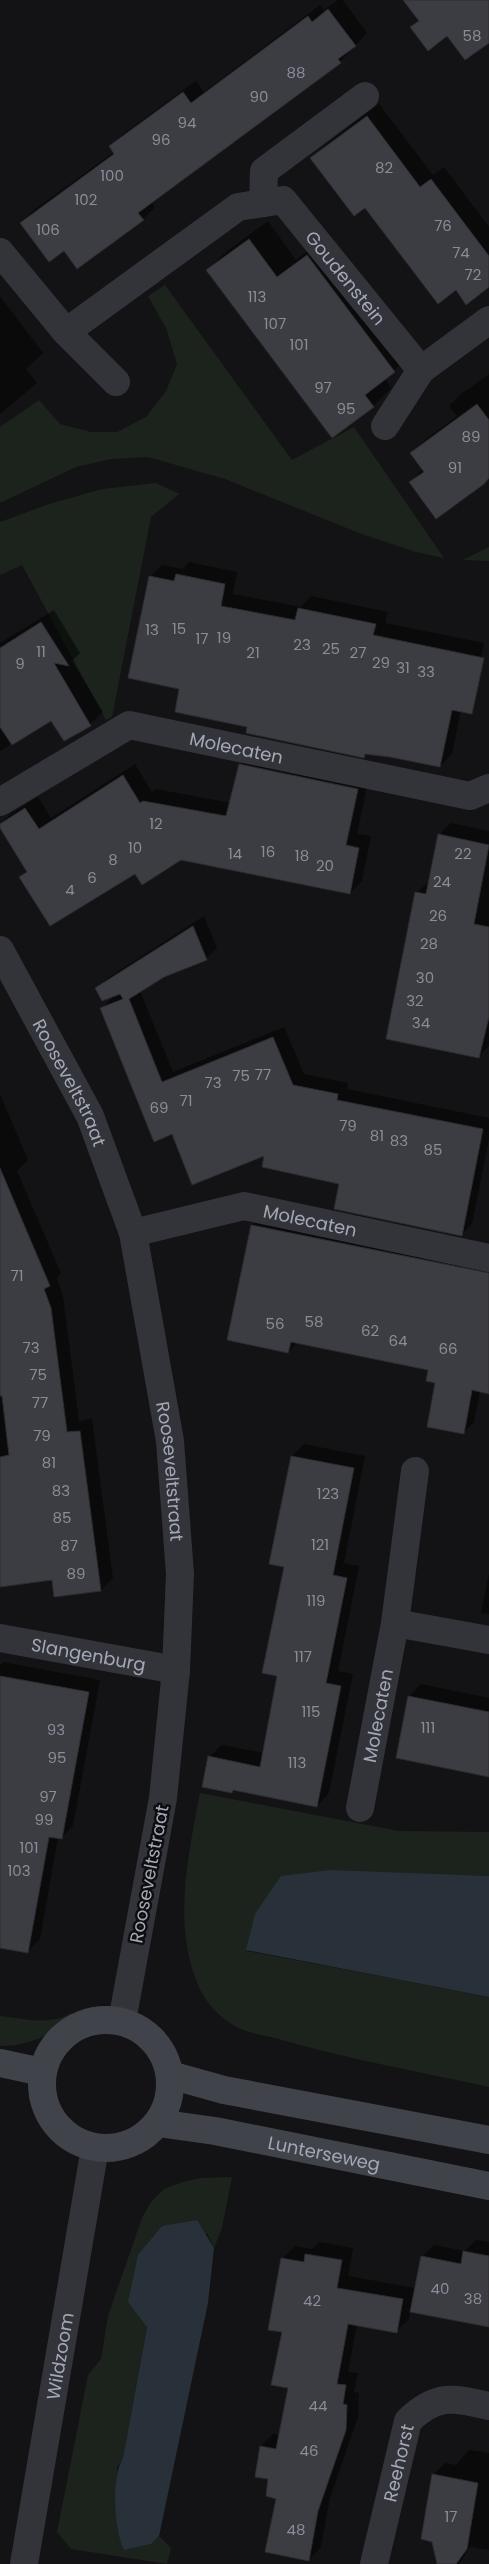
<svg xmlns="http://www.w3.org/2000/svg" width="489" height="2564" viewBox="0 0 489 2564" font-family="Poppins,sans-serif">
<style>
.green{fill:#1b231c}
.water{fill:#283139}
.shadow{fill:#0007}
.building{fill:#3c3d42;stroke:#2d2d31}
.lines{fill:none;stroke-linecap:round;stroke-linejoin:round}
.minor{stroke:#33343a;stroke-width:28}
.tertiary{stroke:#33343a;stroke-width:28}
.secondary{stroke:#41434a;stroke-width:28}
.labels{text-anchor:middle;dominant-baseline:central;stroke-width:5;stroke-linejoin:round;paint-order:stroke}
.number-label{font-size:15px;fill:#898d99}
.street-label{font-size:18px;fill:#a3a8b6;stroke:#0e0e10}
</style>
<rect width="100%" height="100%" fill="#131315"/>
<path class="green" d="M165 285 292 460 354 427 444 558 416 552 359 533 225 479 148 457 111 459 76 467 0 503V427L39 400 60 424 91 432H117L146 417 166 391 177 364 166 328 148 296Z
M156 483 179 494 151 517 112 717 106 720 22 565 0 575V522L49 504 102 489Z
M489 547V561L463 560Z
M200 1793 399 1831 489 1832V1876L443 1875 247 1951 489 1997V2087C421 2072 352 2060 286 2041 270 2036 249 2034 235 2026 220 2018 206 2003 199 1987 172 1926 188 1856 200 1793Z
M73 2012C55 2035 29 2046 0 2046V2016C25 2019 51 2026 73 2012Z
M232 2177 222 2228 214 2248 207 2233 147 2326 123 2458 117 2467 124 2550 151 2544 159 2536 171 2548 167 2564 71 2549 57 2532 88 2375 101 2359 108 2316 142 2218 151 2202 164 2189 183 2182 202 2178Z"/>
<path class="water" d="M330 1870 489 1876V1997L246 1950 255 1914 281 1876Z
M197 2220 214 2248 208 2303 159 2536 151 2544 124 2550C114 2530 111 2477 123 2458L147 2327 128 2302 138 2255 162 2226Z"/>
<path class="shadow" d="M338 0H343L367 33 340 62 151 201 155 207 143 219 64 249 21 223 34 210 114 152 111 146 123 134 196 81 204 92 320 5 324 10Z
M379 104 433 175 444 167 489 227V286L456 288 312 158 324 146Z
M268 221 296 260 326 237 413 353 385 379 391 388 373 406 208 270 226 252Z
M0 296 43 353 26 369 37 383 0 414Z
M489 374V478L410 482 423 469 411 453 424 441 457 416 449 406 461 394Z
M189 562 237 572 233 594 301 607 311 596 388 612 385 623 484 643 473 698 461 710 452 754 440 766 367 753 364 757 248 726 181 688 150 577 162 565 183 569Z
M54 610 80 653 72 661 103 712 90 724 64 740 52 719 0 751V643Z
M253 752 369 777 357 834 371 836 362 881 350 893 228 828 136 872 21 878 28 871 0 824 12 813 38 797 51 818 135 764 152 792 156 789 231 803 240 765Z
M451 823 489 831V1046L479 1056 416 893 430 881 439 835Z
M204 916 217 948 206 959 164 975 140 991 173 1072 284 1027 304 1074 348 1083 347 1089 489 1118V1139L472 1224 461 1235 266 1154 173 1133 101 1009 115 995 97 988 108 978Z
M0 1094 28 1160 17 1171 61 1273 57 1278 63 1296 79 1421 92 1419 113 1578 101 1590 53 1579 0 1585Z
M263 1215 489 1270V1393L480 1391 474 1422 463 1433 430 1369 298 1342 288 1352 252 1226Z
M304 1444 365 1456 344 1563 359 1566 338 1671 353 1674 329 1793 317 1806 235 1789 232 1791 209 1757 222 1745 264 1753 278 1675 285 1566 270 1563 292 1456Z
M489 1573V1614L481 1613Z
M3 1662 100 1680 73 1826 61 1838 58 1837 40 1939 28 1951 0 1946V1666Z
M421 1684 489 1698V1776L409 1697Z
M476 2240 489 2242V2326L410 2311 409 2319 396 2331 357 2325 348 2372 358 2373 354 2392 359 2393 358 2417 330 2498 321 2547 309 2560 277 2498 261 2446 273 2434 280 2435 289 2387 283 2331V2258L295 2246 312 2249 319 2242 353 2248 348 2276 416 2288 422 2257 434 2245 465 2251Z
M469 2450 489 2453V2550L470 2547 459 2564H439L433 2475 445 2463 456 2465Z"/>
<path class="building" d="M403 0H489V43L465 60 447 36 428 51 410 27 419 21Z
M328 9 356 46 338 59 341 63 138 213 144 220 77 269 64 251 49 262 20 223 114 154 109 146 183 92 191 103 308 16 312 22Z
M367 116 420 187 431 179 489 256V287L466 305 456 290 438 304 365 208 354 216 310 158Z
M249 239 277 277 307 255 395 372 365 395 374 407 332 438 206 270Z
M477 404 489 420V478L484 484 436 519 409 482 424 472 410 453Z
M176 574 225 584 221 606 295 620 298 608 376 624 373 635 484 658 472 714 452 710 440 767 390 757 365 754 364 758 246 733 247 727 175 712 179 689 128 678 149 576 174 581Z
M41 622 69 666 54 663 91 726 64 741 51 721 12 745 0 727V648Z
M239 764 358 789 346 845 359 848 350 894 181 860 142 885 135 874 50 926 19 877 27 872 0 828V824L25 808 39 829 123 775 140 803 143 801 226 816Z
M438 834 489 845 474 924 489 927V1017L479 1058 386 1039 415 892 426 894Z
M193 926 207 960 164 977 129 999 162 1082 273 1037 293 1085 338 1094 337 1100 483 1129 462 1236 334 1209 339 1184 262 1167 264 1156 192 1185 172 1134 154 1142 100 1008 123 999 120 994 102 1001 95 988Z
M0 1168 50 1286 44 1289 51 1308 67 1432 80 1431 101 1591 54 1597 52 1580 0 1587V1457L9 1455 2 1396H0Z
M251 1225 489 1273V1394L472 1390 464 1434 427 1427 435 1383 426 1381 428 1370 291 1342 288 1353 227 1340Z
M291 1456 354 1468 333 1575 347 1578 326 1683 341 1686 317 1807 233 1790 232 1793 202 1787 208 1756 260 1767 277 1676 262 1673 284 1567 269 1564Z
M0 1676 89 1692 62 1839 49 1837 28 1953 0 1948Z
M408 1696 489 1712V1777L396 1758Z
M463 2251 489 2256V2327L410 2312 421 2256 461 2264Z
M305 2254 342 2260 337 2288 403 2299 397 2333 348 2324 337 2384 346 2385 343 2404 347 2405 346 2430 318 2511 309 2561 265 2552 276 2499 266 2496 268 2479 255 2477 260 2446 276 2449 288 2388 271 2385 282 2332 268 2330 281 2258 304 2262Z
M432 2474 478 2483 467 2549 456 2564H437L432 2542 421 2539Z"/>
<g class="lines">
<g class="minor">
<path d="M263 203 264 171 365 96"/>
<path d="M0 252 66 332 116 382"/>
<path id="s1" d="M66 332 238 207 283 200 421 370"/>
<path d="M385 426 421 370 489 320"/>
<path id="s2" d="M0 802 129 725 470 796 489 788"/>
<path id="s3" d="M133 1233 244 1206 489 1258"/>
<path d="M395 1623 415 1471"/>
<path id="s4" d="M0 1638 176 1670"/>
<path id="s5" d="M360 1808 395 1623 489 1640"/>
<path id="s6" d="M24 2564 95 2148"/>
<path id="s7" d="M374 2564 408 2421C437 2393 453 2398 489 2406"/>
</g>
<path class="tertiary" id="s8" d="M0 950 90 1116 133 1233 170 1441 180 1574 176 1670 163 1798 122 2021"/>
<g class="secondary">
<circle cx="106" cy="2084" r="64"/>
<path d="M0 2063 42 2072"/>
<path d="M170 2075 224 2090 489 2140"/>
<path id="s9" d="M158 2123 215 2131 489 2186"/>
</g>
</g>
<g class="labels">
<g class="number-label">
<text x="472" y="35">58</text>
<text x="296" y="72">88</text>
<text x="259" y="96">90</text>
<text x="187" y="122">94</text>
<text x="161" y="139">96</text>
<text x="384" y="167">82</text>
<text x="112" y="175">100</text>
<text x="86" y="199">102</text>
<text x="443" y="225">76</text>
<text x="48" y="229">106</text>
<text x="461" y="252">74</text>
<text x="473" y="274">72</text>
<text x="257" y="296">113</text>
<text x="275" y="323">107</text>
<text x="299" y="344">101</text>
<text x="323" y="387">97</text>
<text x="346" y="408">95</text>
<text x="471" y="436">89</text>
<text x="455" y="467">91</text>
<text x="179" y="628">15</text>
<text x="152" y="629">13</text>
<text x="224" y="637">19</text>
<text x="202" y="638">17</text>
<text x="302" y="644">23</text>
<text x="331" y="648">25</text>
<text x="41" y="651">11</text>
<text x="253" y="652">21</text>
<text x="358" y="652">27</text>
<text x="381" y="662">29</text>
<text x="20" y="663">9</text>
<text x="403" y="667">31</text>
<text x="426" y="671">33</text>
<text x="156" y="823">12</text>
<text x="135" y="847">10</text>
<text x="268" y="851">16</text>
<text x="235" y="853">14</text>
<text x="463" y="853">22</text>
<text x="302" y="855">18</text>
<text x="113" y="859">8</text>
<text x="325" y="865">20</text>
<text x="92" y="877">6</text>
<text x="442" y="881">24</text>
<text x="70" y="889">4</text>
<text x="438" y="915">26</text>
<text x="429" y="943">28</text>
<text x="425" y="977">30</text>
<text x="415" y="1000">32</text>
<text x="421" y="1022">34</text>
<text x="263" y="1074">77</text>
<text x="241" y="1075">75</text>
<text x="213" y="1082">73</text>
<text x="186" y="1100">71</text>
<text x="159" y="1107">69</text>
<text x="348" y="1125">79</text>
<text x="377" y="1135">81</text>
<text x="399" y="1140">83</text>
<text x="433" y="1149">85</text>
<text x="17" y="1275">71</text>
<text x="314" y="1321">58</text>
<text x="275" y="1323">56</text>
<text x="370" y="1330">62</text>
<text x="398" y="1340">64</text>
<text x="31" y="1347">73</text>
<text x="448" y="1348">66</text>
<text x="38" y="1374">75</text>
<text x="40" y="1402">77</text>
<text x="42" y="1435">79</text>
<text x="49" y="1462">81</text>
<text x="61" y="1490">83</text>
<text x="328" y="1493">123</text>
<text x="62" y="1517">85</text>
<text x="320" y="1544">121</text>
<text x="69" y="1545">87</text>
<text x="76" y="1573">89</text>
<text x="316" y="1600">119</text>
<text x="303" y="1656">117</text>
<text x="311" y="1711">115</text>
<text x="428" y="1727">111</text>
<text x="56" y="1729">93</text>
<text x="57" y="1757">95</text>
<text x="297" y="1762">113</text>
<text x="48" y="1796">97</text>
<text x="44" y="1819">99</text>
<text x="29" y="1847">101</text>
<text x="19" y="1870">103</text>
<text x="440" y="2288">40</text>
<text x="473" y="2298">38</text>
<text x="312" y="2300">42</text>
<text x="318" y="2405">44</text>
<text x="309" y="2450">46</text>
<text x="451" y="2516">17</text>
<text x="296" y="2529">48</text>
</g>
<g class="street-label">
<text stroke="none"><textPath href="#s1" startOffset="358">Goudenstein</textPath></text>
<text stroke="none"><textPath href="#s2" startOffset="260">Molecaten</textPath></text>
<text stroke="none"><textPath href="#s8" startOffset="150">Rooseveltstraat</textPath></text>
<text stroke="none"><textPath href="#s3" startOffset="182">Molecaten</textPath></text>
<text stroke="none"><textPath href="#s8" startOffset="555">Rooseveltstraat</textPath></text>
<text stroke="none"><textPath href="#s4" startOffset="90">Slangenburg</textPath></text>
<text stroke="none"><textPath href="#s5" startOffset="94">Molecaten</textPath></text>
<text transform="translate(149 1874) rotate(-79)">Rooseveltstraat</text>
<text stroke="none"><textPath href="#s9" startOffset="169">Lunterseweg</textPath></text>
<text stroke="none"><textPath href="#s6" startOffset="211">Wildzoom</textPath></text>
<text stroke="none"><textPath href="#s7" startOffset="104">Reehorst</textPath></text>
</g>
</g>
</svg>
